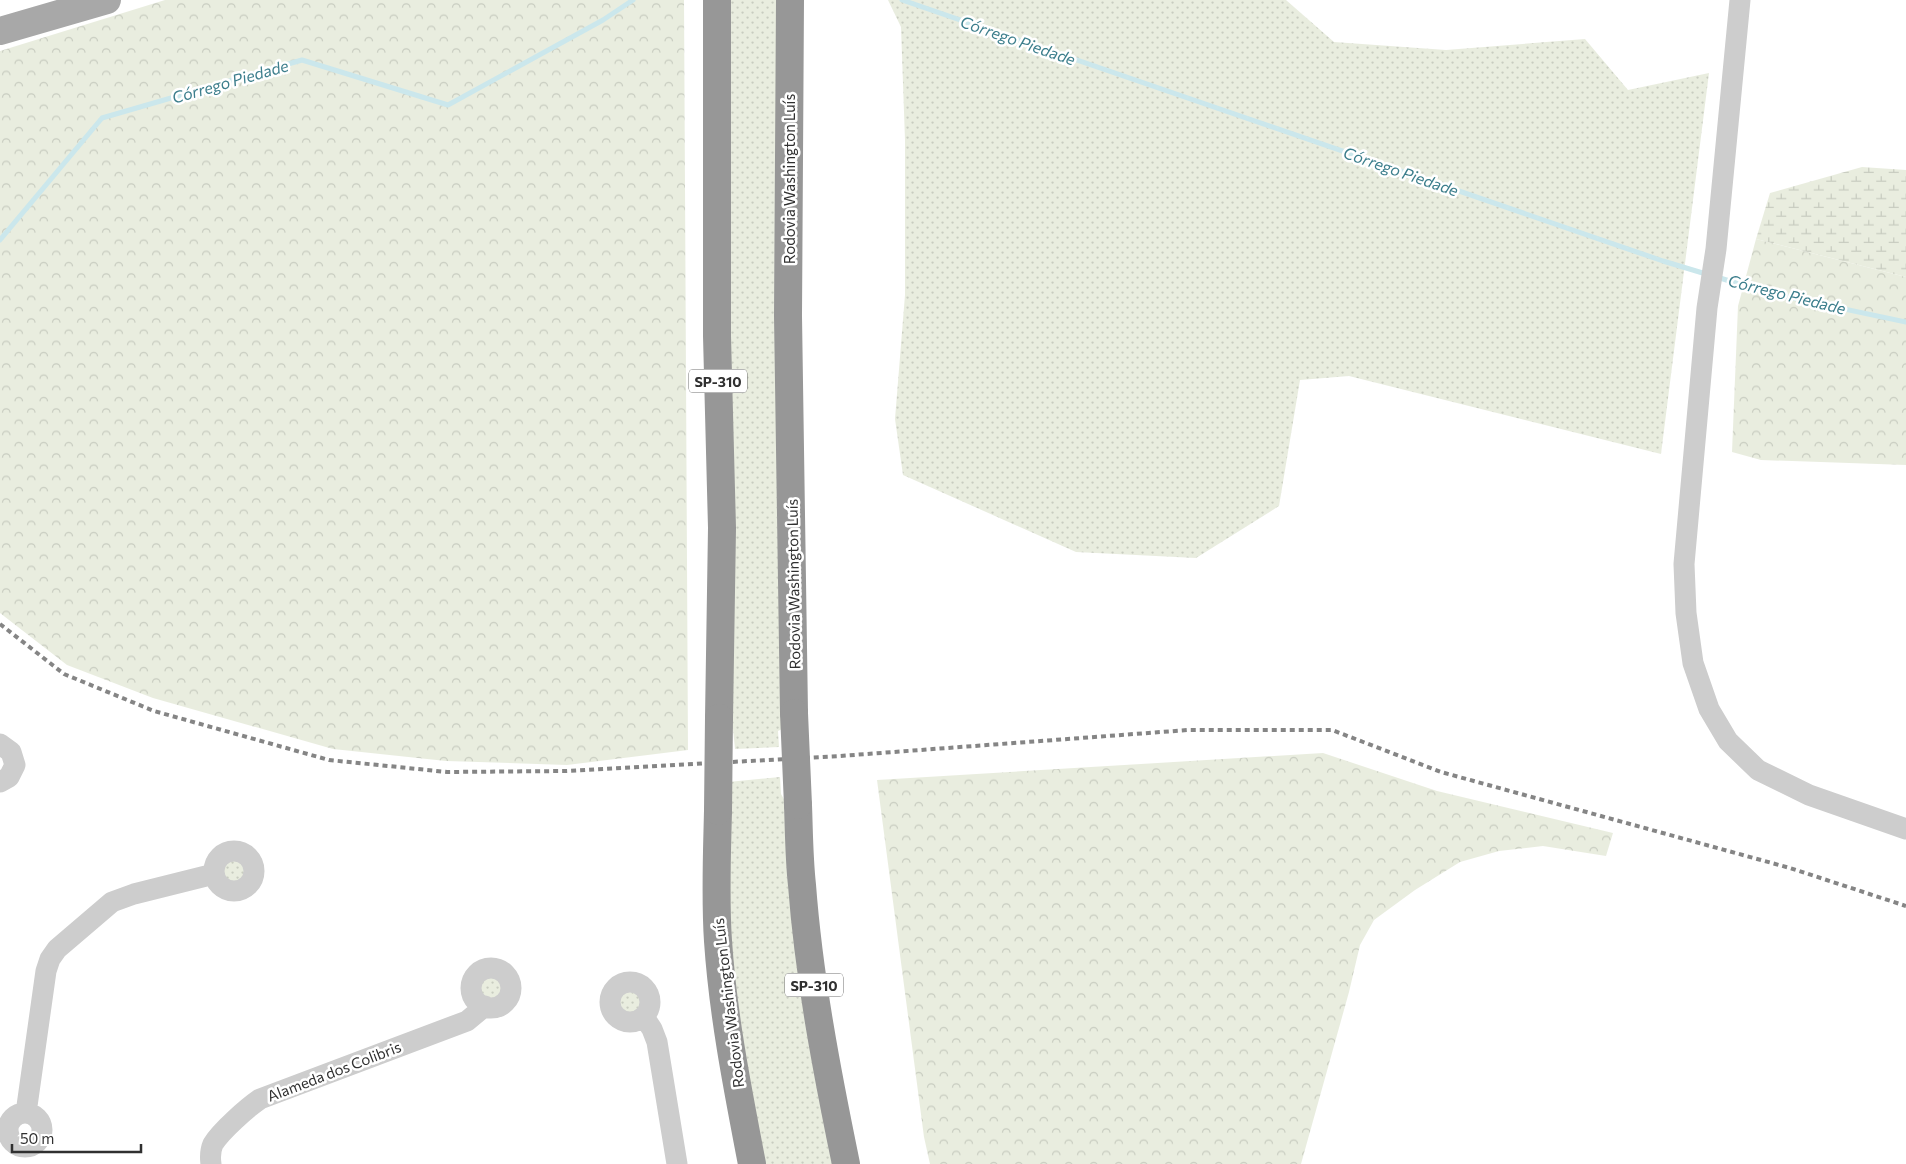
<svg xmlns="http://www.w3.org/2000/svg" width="1906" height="1164" viewBox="0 0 1906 1164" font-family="Commissioner,sans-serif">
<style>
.grass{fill:url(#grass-dots)}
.forest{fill:url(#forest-crowns)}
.wetland{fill:url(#wetland-marsh)}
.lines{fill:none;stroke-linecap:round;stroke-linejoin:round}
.stream{stroke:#cbe7ec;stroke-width:5}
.minor{stroke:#cdcdcd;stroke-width:21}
.primary{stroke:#a8a8a8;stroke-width:28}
.motorway{stroke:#979797;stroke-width:28}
.rail{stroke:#858585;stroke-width:4;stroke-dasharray:5 4;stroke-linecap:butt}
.motorway-bridge{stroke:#979797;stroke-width:28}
.labels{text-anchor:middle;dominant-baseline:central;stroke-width:5;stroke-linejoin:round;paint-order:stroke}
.shield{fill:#fff;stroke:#6e6e6e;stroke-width:1}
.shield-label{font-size:14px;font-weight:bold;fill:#303030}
.street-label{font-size:15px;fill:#303030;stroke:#fff}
.water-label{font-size:16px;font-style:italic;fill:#3c7e8c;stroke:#fff}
</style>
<defs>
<pattern id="grass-dots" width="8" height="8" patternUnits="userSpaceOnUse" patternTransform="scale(1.25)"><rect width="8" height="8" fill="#e9eddf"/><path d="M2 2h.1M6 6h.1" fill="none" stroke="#c8ccc0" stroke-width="1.8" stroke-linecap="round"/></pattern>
<pattern id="forest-crowns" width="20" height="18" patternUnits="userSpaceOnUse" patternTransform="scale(1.25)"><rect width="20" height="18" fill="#e9eddf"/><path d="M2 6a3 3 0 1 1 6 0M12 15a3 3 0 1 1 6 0" fill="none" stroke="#c8ccc0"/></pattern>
<pattern id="wetland-marsh" width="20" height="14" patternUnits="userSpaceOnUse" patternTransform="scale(1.25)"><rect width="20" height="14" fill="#e9eddf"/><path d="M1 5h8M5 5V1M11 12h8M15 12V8" fill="none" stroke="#c8ccc0"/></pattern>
</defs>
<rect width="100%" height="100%" fill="#fff"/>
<path class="grass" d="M729 0H779L782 729 778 731 779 747 735 749 733 729H729Z
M888 0H1286L1334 42 1446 50 1585 39 1628 90 1709 73 1661 454 1349 376 1300 380 1279 506 1196 558 1076 552 903 475 895 419 905 295V140L901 27Z
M780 777 781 794 785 801 834 1164H761L728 935V782Z
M223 871a11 11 0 1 1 22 0a11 11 0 1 1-22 0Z
M480 988a11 11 0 1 1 22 0a11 11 0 1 1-22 0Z
M619 1003a11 11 0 1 1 22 0a11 11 0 1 1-22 0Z"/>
<path class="forest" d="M165 0H684L688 750 567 765 446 761 333 749 153 698 67 665 0 613V51Z
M1756 239 1906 277V465L1761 460 1732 452 1738 306Z
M1323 753 1437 791 1613 833 1606 856 1543 846 1499 851 1460 862 1415 890 1374 920 1360 945 1349 992 1301 1164H930L924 1137 877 780Z"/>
<path class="wetland" d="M1862 167 1906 170V277L1756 239 1770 193Z"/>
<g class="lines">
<path class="stream" d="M902 0 1663 261 1706 274
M0 240 102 118 302 60 448 105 603 20 633 0
M1717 277 1764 292 1906 322"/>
<path class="minor" d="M1740 0 1716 249 1707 308 1684 564 1686 613 1693 663 1709 709 1728 741 1758 770 1809 795 1906 829
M0 744 11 752 15 765 9 777 0 782
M214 871a20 20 0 1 1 40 0a20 20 0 1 1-40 0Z
M471 988a20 20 0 1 1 40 0a20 20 0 1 1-40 0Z
M610 1002a20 20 0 1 1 40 0a20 20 0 1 1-40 0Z
M644 1017 652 1029 657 1042 677 1164
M8 1130a17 17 0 1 1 34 0a17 17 0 1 1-34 0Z
M26 1113 46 971 50 959 57 949 112 902 134 894 214 874
M211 1164C210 1157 210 1151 213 1144 221 1131 247 1108 260 1099L467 1021 485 1006"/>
<path class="primary" d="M0 31 107 0"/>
<path class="motorway" d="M717 0V336L722 528 719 718
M790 0 788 316 794 713
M798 805C799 831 799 858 802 885 809 978 827 1072 846 1164
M718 811C717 854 715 898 718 941 723 1016 738 1091 752 1164"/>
<path class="rail" d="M0 624 64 674 154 711 329 760 447 772 567 771 840 756 1188 730H1332L1441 772 1790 868 1906 906"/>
<path class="motorway-bridge" d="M794 713 798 805
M718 811 719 718"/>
</g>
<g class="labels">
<g class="shield">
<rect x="689" y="369.5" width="58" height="23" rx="4"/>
<rect x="785" y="973.5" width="58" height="23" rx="4"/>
</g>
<g class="shield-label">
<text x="718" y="381">SP-310</text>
<text x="814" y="985">SP-310</text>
</g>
<g class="street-label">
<text transform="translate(789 179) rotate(-90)">Rodovia Washington Luís</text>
<text transform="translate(793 584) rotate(-91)">Rodovia Washington Luís</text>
<text transform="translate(728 1003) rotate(-97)">Rodovia Washington Luís</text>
<text transform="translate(334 1071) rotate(-21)">Alameda dos Colibris</text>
</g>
<g class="water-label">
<text transform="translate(1018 40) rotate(19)">Córrego Piedade</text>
<text transform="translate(230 81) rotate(-16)">Córrego Piedade</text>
<text transform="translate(1401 171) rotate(19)">Córrego Piedade</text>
<text transform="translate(1787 294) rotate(14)">Córrego Piedade</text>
</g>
</g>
<path d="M12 1144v8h129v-8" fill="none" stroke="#303030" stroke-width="2.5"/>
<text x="20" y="1144" font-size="15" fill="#303030" stroke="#ffffff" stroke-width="4" paint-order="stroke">50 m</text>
</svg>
